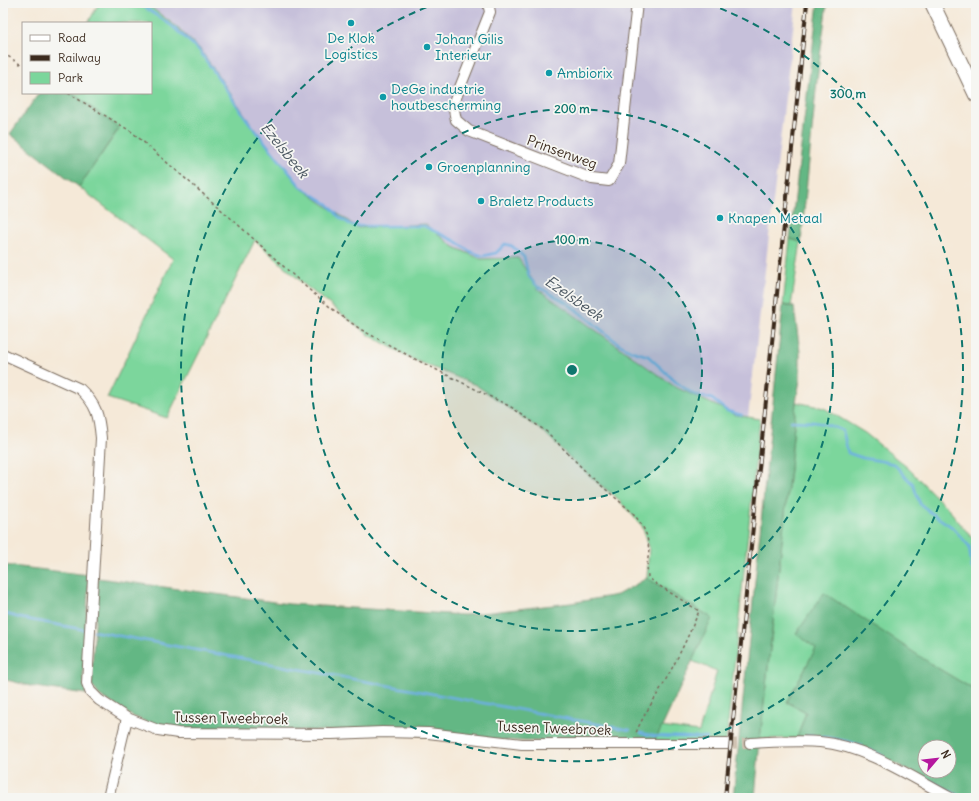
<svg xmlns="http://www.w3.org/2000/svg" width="979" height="801" viewBox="0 0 979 801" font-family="Delius,sans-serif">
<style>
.industrial{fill:#c6c0da}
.green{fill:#7bd69c;stroke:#5b805d}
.forest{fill:#64b784;stroke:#507051;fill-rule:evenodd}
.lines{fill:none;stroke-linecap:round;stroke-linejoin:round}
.stream{stroke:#6eafe2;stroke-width:2.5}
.street-tunnel{stroke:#d0c3b3;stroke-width:10;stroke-dasharray:10 5;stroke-linecap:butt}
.street-casing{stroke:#7c6d5f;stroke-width:12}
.secondary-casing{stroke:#7c6d5f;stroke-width:16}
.path{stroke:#7c6d5f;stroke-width:1.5;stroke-dasharray:3 3;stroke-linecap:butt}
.street{stroke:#fff;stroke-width:10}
.secondary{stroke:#fff;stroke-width:14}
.rail-casing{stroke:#3b2a1e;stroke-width:4}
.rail{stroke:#f6f6f2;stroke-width:2.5;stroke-dasharray:8;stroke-linecap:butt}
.ring{fill:none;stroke:#0f766e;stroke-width:2;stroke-dasharray:7 5}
.culture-dot{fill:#0f9aa8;stroke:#f6f6f2;stroke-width:1.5}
.labels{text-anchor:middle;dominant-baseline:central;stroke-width:3.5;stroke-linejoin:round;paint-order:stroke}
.culture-label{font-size:14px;fill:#0d838f;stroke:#f6f6f2;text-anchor:start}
.street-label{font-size:14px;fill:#3b2a1e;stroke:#f6f6f2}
.water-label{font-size:15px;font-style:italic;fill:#4d5963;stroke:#f6f6f2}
.centre{fill:#0f766e;stroke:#f6f6f2;stroke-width:2}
.ring-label{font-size:12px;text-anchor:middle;font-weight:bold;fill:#0f766e;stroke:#f6f6f2;stroke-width:3.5;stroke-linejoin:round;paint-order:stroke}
</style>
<rect width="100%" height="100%" fill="#f6f6f2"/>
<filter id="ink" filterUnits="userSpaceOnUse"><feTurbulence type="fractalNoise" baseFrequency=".025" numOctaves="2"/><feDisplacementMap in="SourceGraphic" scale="8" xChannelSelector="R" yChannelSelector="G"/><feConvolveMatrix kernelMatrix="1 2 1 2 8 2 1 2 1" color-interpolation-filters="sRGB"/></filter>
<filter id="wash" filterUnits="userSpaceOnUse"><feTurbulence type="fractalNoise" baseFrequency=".012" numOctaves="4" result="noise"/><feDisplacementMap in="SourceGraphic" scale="16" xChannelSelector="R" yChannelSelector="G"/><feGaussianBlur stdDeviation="0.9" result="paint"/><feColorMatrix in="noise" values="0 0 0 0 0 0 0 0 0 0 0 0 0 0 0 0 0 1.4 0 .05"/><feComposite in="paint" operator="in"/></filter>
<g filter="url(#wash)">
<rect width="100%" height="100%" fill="#f5e9d8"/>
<path class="industrial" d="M145 3H796L748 417 736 415 675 387 539 290 518 258 482 259 454 248 425 224 358 228 300 187 173 24Z"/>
<path class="green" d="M99 3H145L173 24 200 49 250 122 300 187 358 228 425 224 454 247 481 259 518 258 539 290 675 387 736 415 760 419 726 742H654L661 727 699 732 717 671 692 661 712 618 647 578 649 547 642 526 614 495 599 484 573 461 545 433 476 385 412 359 369 335 307 287 255 240 167 418 107 398 173 259 79 187 119 129 72 93H151V23H88Z
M790 239 801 242 791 306 783 305Z
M796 402 824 408 865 433 908 468 950 511 976 543V691L936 667 816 648 787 702 806 712 797 738 760 739 790 469Z"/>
<path class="forest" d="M818 3H827L817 80 801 242 790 239Z
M39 93H72L119 128 79 187 10 134Z
M783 305 794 307 800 352V380L796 402 790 469 760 739 755 798H733Z
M3 565 89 575 83 679 86 694 35 687 3 679Z
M98 578 289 604 464 615 571 603 617 595 647 578 712 618 663 725 654 742 521 741 355 731 179 730 159 727 132 716 99 695 91 684Z
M824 593 936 667 976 691V798H962L873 752 843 740 820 737 797 738 806 712 787 702 816 648 796 634ZM925 747H949V771H925Z"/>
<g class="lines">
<path class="stream" d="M139 3 147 9 172 26 199 50 248 121 301 187 328 204 339 217 351 225 359 226H424L455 241 471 252 483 256 496 253 505 244 512 246 524 257 529 277 537 286 567 303 592 322 619 344 632 351 648 356 676 382 693 394 712 399 727 411 742 415
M791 421C811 421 825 422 843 431L848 453 863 458 881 461 894 464 905 476 913 484 920 504 934 515 952 527 969 546 972 568 976 573
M3 613 20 618 86 630
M93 631 630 730
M641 733 654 736 707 738
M807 736C826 736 843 740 861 745
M871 750 883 756
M925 778 963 798"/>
</g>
</g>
<g filter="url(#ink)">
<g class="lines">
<path class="street-tunnel" d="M727 744 750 743"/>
<g class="street-casing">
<path id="street" d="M488 3 490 12 453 105 456 120 469 131 592 179 609 181 619 164 637 3
M3 354 80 389C97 405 99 416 101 438L87 683 90 691 99 700 127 718 158 730 178 733 332 734 382 732 428 733 522 744H727
M750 743C773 742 797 740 820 742 866 746 911 777 951 798
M108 798 127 718"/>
</g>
<g class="secondary-casing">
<path id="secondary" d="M932 3 976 95"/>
</g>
<path class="path" d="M3 53 23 66
M68 93 132 132 233 220 306 287 336 312 360 329 413 358 511 407 547 432 588 474 633 513 642 525 647 536 649 550 647 566 648 577 655 583 699 611C689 635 678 658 665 681 655 699 643 715 635 735"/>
<use href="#street" class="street"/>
<use href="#secondary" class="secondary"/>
<g class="rail-casing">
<path id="rail" d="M725 798 807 3"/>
</g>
<use href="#rail" class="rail"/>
</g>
</g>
<circle cx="572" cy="370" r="130" fill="#0f766e" fill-opacity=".12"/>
<g class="ring">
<circle cx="572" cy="370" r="130"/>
<circle cx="572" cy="370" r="261"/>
<path d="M709 4A391 391 0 1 1 435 4"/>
</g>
<g class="culture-dot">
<circle cx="351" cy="23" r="4"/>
<circle cx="427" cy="47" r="4"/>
<circle cx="549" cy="73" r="4"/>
<circle cx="383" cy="97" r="4"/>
<circle cx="429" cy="167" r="4"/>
<circle cx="481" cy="201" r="4"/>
<circle cx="720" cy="218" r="4"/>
</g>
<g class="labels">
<g class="culture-label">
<text x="351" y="38" text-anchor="middle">De Klok<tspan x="351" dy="16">Logistics</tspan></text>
<text x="435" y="39">Johan Gilis<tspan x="435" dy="16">Interieur</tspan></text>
<text x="557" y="73">Ambiorix</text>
<text x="391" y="89">DeGe industrie<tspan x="391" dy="16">houtbescherming</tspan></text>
<text x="437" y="167">Groenplanning</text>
<text x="489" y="201">Braletz Products</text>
<text x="728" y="218">Knapen Metaal</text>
</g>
<g class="street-label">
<text transform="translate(562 152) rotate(20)">Prinsenweg</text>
<text transform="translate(231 718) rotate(1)">Tussen Tweebroek</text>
<text transform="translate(554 728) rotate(2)">Tussen Tweebroek</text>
</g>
<g class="water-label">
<text transform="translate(285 150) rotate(51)">Ezelsbeek</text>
<text transform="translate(574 298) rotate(35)">Ezelsbeek</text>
</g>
</g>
<circle cx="572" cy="370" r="6" class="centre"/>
<g class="ring-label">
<text x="848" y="98">300 m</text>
<text x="572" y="113">200 m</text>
<text x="572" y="244">100 m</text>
</g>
<rect width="979" height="801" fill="none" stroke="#f6f6f2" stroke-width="16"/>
<rect x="22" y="22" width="130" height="72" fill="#f6f6f2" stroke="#aba49d"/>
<rect x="30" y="35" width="20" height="6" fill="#ffffff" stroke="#aba49d"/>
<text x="58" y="42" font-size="12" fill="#3b2a1e">Road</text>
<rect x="30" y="55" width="20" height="6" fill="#3b2a1e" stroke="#aba49d"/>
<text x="58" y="62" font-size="12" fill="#3b2a1e">Railway</text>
<rect x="30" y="72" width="20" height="12" fill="#7bd69c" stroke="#aba49d"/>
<text x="58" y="82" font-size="12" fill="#3b2a1e">Park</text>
<g transform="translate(937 759) rotate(62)"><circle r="19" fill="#f6f6f2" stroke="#aba49d"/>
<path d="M0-3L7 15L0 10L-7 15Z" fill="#b5179e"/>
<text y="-6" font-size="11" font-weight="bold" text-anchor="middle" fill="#3b2a1e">N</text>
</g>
</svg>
